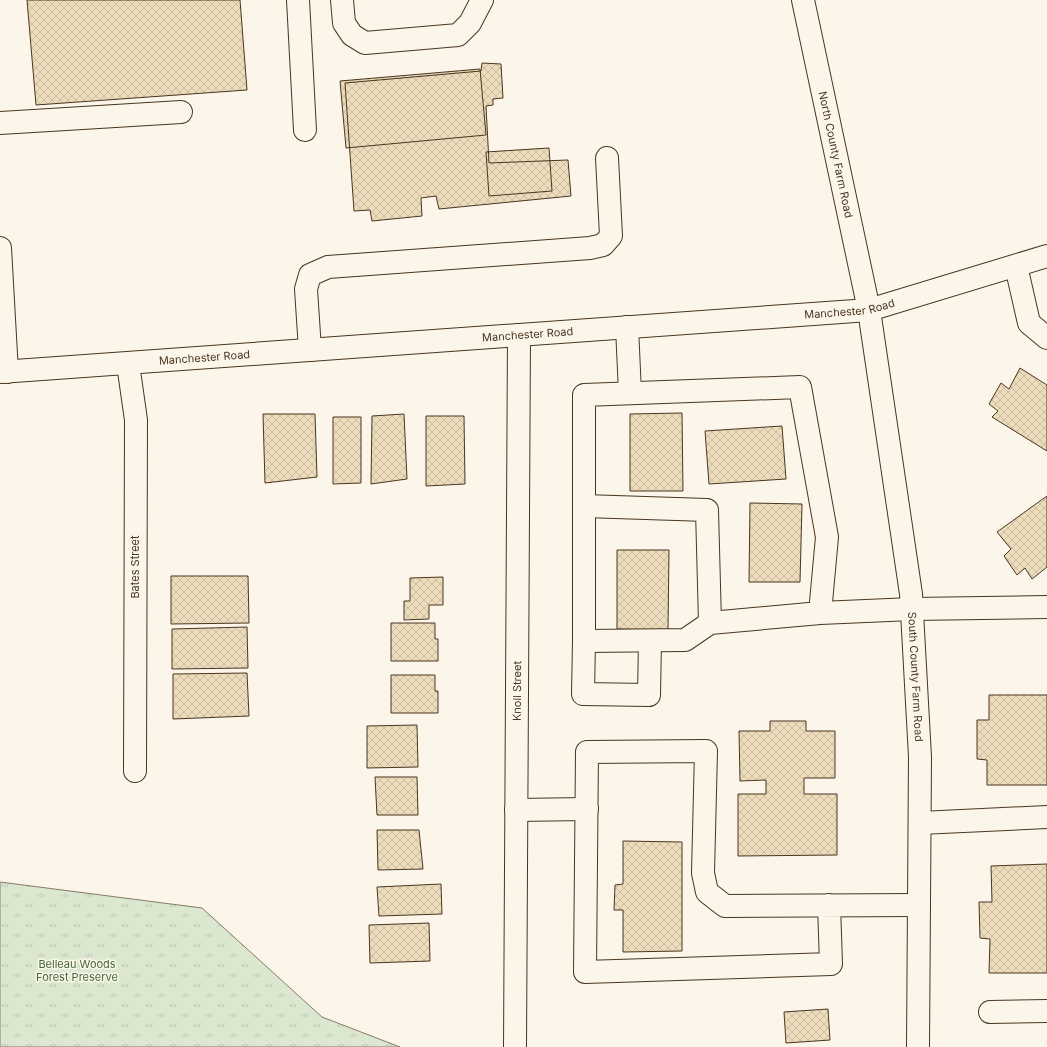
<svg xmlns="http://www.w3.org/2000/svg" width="1047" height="1047" viewBox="0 0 1047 1047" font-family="Inter,sans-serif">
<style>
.park{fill:url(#park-tufts);stroke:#887966}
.building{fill:url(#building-cross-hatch);stroke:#4a3520}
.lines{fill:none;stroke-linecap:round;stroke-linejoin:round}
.minor-casing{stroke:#4a3520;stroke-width:24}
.major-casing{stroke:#4a3520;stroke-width:24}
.minor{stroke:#fbf6e9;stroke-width:22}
.major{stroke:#fbf6e9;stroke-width:22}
.labels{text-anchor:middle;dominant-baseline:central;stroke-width:3;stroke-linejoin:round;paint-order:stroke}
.street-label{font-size:11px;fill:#4a3520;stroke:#fbf6e9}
.park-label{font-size:11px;fill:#436837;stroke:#fbf6e9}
</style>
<defs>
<pattern id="park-tufts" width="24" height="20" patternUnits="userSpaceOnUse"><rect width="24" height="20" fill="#dce7d0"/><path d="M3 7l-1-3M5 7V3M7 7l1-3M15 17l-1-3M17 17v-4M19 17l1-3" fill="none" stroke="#bec7b2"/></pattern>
<pattern id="building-cross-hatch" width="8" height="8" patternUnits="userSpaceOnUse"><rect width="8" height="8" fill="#ecdcbc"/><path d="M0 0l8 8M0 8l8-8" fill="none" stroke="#ccbda1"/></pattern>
</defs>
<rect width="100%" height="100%" fill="#fbf6e9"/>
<path class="park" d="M0 882 202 908 322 1017 400 1047H0Z"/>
<path class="building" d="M27 0H240L247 90 36 105Z
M482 63 501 64 503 98 493 99V105L486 106 489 163 568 160 571 196 439 209 436 196 421 198 422 216 372 221 370 210 354 211 345 83 481 71Z
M480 69 486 135 346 148 340 81Z
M549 148 552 191 489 196 486 152Z
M1020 368 1047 385V451L992 417 998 411 989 404 1001 383 1009 389Z
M682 413 683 491H630V414Z
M263 414H315L317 477 265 483Z
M404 414 407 479 371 484 372 416Z
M426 416H464L465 484 426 486Z
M333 417H361V483L333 484Z
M782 426 786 479 709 484 705 431Z
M1047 496V567L1032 579 1025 568 1017 575 1004 556 1011 549 997 532Z
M750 503 802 504 800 582H749Z
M617 550H669L668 630 617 629Z
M171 576H248L249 623 171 624Z
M443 577V605H429V619L404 620V601H410V578Z
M391 623H435V639H438V661H391Z
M247 627 248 668 172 669V629Z
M247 673 249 716 173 719V674Z
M391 675H435V691H438V713H391Z
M989 695H1047V785H987V760L977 759V720H989Z
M770 721H806V731H835V778H804V794H837V855L738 856V794H766V780L740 781 739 731H770Z
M417 725 418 767 367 768V726Z
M375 777H417L418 815H377Z
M377 830H419L423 869 378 870Z
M623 841 682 842V951L623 952V910H614L615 885 623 884Z
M1047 864V973H989L990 939 980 938 979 902H992L991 866Z
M441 884 442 914 379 916 377 887Z
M429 923 430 961 370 963 369 925Z
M828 1009 830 1040 786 1043 784 1012Z"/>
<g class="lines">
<g class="minor-casing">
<g id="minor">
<path d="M298 0 305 130"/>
<path d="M342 0 344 23 352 35 365 43 458 35 470 23 482 0"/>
<path d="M0 123 181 112"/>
<path d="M0 248 7 372"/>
<path d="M1016 266 1029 323 1047 338"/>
<path d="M627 327 630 393"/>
<path d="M310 350 306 289 310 275 328 267 590 248 603 245 611 236 607 158"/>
<path d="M128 364 136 420 135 771"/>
<path id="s1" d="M0 372 869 310 1047 256"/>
<path d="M584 506 707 510 710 623"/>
<path d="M820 613 827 537 800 387 584 395V641L685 640 710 623 820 613 912 609 1047 607"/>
<path d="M584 641 583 694 649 695 650 641"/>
<path d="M516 810 587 809"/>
<path d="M920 823 1047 817"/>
<path d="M829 905 831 964 585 972 587 752 706 751 703 873 707 892 725 906 919 905"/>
<path d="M990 1012 1047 1011"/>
<path id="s2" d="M515 1047 519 335"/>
</g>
</g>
<g class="major-casing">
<g id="major">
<path id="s3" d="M803 0 869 310 911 594 920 757 918 1047"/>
</g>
</g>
<use href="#minor" class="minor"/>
<use href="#major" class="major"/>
</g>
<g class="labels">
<g class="street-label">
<text stroke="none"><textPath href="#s3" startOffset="158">North County Farm Road</textPath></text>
<text stroke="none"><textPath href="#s1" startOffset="852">Manchester Road</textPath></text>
<text stroke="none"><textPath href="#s1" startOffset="529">Manchester Road</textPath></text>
<text stroke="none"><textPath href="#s1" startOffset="205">Manchester Road</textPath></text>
<text transform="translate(135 567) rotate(-90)">Bates Street</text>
<text stroke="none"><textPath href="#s3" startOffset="687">South County Farm Road</textPath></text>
<text stroke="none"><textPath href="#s2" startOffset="356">Knoll Street</textPath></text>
</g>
<g class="park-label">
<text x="77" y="964">Belleau Woods<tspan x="77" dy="13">Forest Preserve</tspan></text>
</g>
</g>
</svg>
